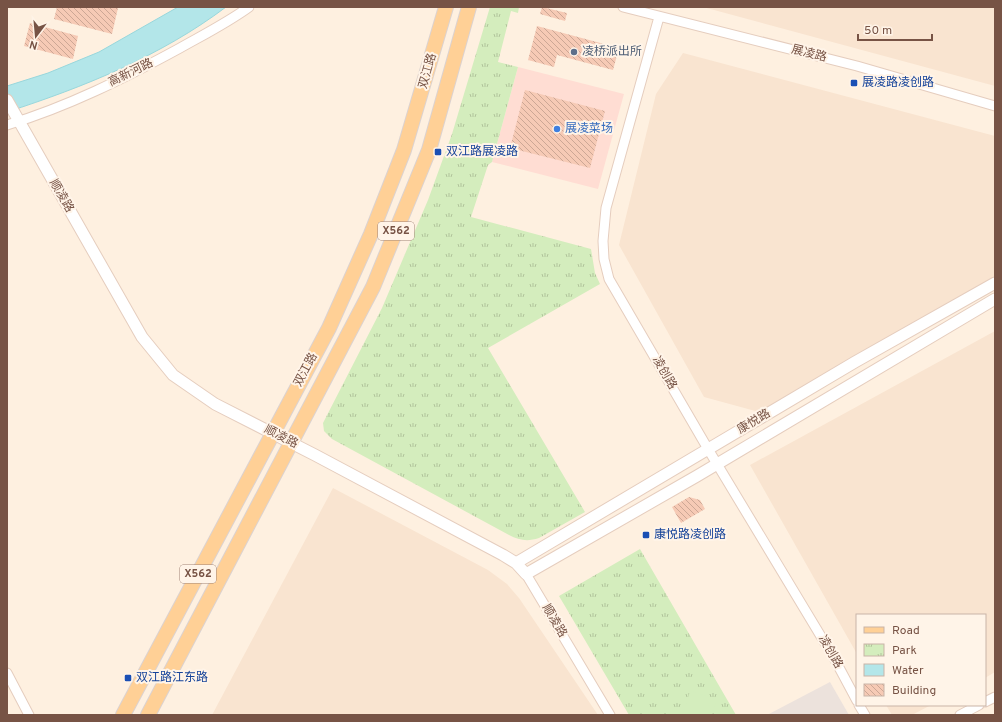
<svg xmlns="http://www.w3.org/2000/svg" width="1002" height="722" viewBox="0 0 1002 722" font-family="Overpass,'Noto Sans SC',sans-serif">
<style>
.residential{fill:#f9e4d0}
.commercial{fill:#ffddd3}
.industrial{fill:#ece2dc}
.park{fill:url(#park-tufts)}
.pitch{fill:#d4edbd}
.water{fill:#b3e6e9;stroke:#98d7dc}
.building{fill:url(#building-back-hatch)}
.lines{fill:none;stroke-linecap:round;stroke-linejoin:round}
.minor-casing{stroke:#e5cdbe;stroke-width:11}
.tertiary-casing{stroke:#e5cdbe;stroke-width:13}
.primary-casing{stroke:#dcd2cf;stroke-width:16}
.minor{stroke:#fff;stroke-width:9}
.tertiary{stroke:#fff;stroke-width:11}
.primary{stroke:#ffd096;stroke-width:14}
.service-dot{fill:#5c6f8a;stroke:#fff4e8;stroke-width:1.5}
.transit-dot{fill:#1a4fb4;stroke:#fff4e8;stroke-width:1.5}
.shop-dot{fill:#3f7fe0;stroke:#fff4e8;stroke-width:1.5}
.labels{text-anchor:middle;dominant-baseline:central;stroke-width:4;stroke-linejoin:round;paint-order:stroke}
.shield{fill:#fff4e8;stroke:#a08376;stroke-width:1}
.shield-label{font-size:11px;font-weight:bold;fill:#775345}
.service-label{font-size:12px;fill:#4e5e75;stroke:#fff4e8;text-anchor:start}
.street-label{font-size:12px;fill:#775345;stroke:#fff4e8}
.transit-label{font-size:12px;fill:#164399;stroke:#fff4e8;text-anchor:start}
.shop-label{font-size:12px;fill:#366cbe;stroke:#fff4e8;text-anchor:start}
</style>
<defs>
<pattern id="park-tufts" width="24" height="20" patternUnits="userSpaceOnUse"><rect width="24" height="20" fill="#d4edbd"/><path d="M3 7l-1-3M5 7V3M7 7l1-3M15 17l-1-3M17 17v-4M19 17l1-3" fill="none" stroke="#b1c39b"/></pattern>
<pattern id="building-back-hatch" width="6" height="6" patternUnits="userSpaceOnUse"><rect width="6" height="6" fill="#f6cab5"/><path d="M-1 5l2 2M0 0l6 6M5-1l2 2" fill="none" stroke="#cca795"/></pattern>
</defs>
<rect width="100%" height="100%" fill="#fef0e0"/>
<path class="residential" d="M703 7H995V86Z
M683 53 995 136V278L759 412 704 397 619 245 656 94Z
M995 331V672L985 678V615H857V654L750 465Z
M333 488 488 570 507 584 519 598 598 715H212Z
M886 705H931L912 715H892Z"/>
<path class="commercial" d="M518 67 624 94 598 189 492 162Z"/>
<path class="industrial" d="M830 682 849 715H767Z"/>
<path class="park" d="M490 7H519L518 13 511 11 498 62 518 67 492 162 488 165 471 217 591 249 595 273 600 284 488 348 585 512 539 538C527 542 519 540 509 535L332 439 324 431 323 423 382 308 428 200 452 134Z
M640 549 736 715H629L559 596Z"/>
<path class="pitch" d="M690 691 717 699 712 715H683Z"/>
<path class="water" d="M178 7H226C161 56 84 87 7 112V86L48 73 99 52Z"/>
<path class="building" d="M57 7H113L118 8 112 34 54 19Z
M542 7 567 13 565 21 540 14Z
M30 23 78 36 73 59 24 46Z
M537 26 619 48 613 70 557 55 554 67 528 60Z
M525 90 605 111 590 168 510 148Z
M689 497 700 500 705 509 681 523 672 507Z"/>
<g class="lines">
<g class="minor-casing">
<path id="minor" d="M623 7 857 66 995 106
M659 17 606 208 603 241 604 259 609 279 708 449 834 658 857 701
M7 125C67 107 125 78 180 48 203 35 227 23 249 7
M526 574 610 715
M7 673 29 715
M985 702 995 697
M859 705 865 715
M960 715 979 705"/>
</g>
<g class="tertiary-casing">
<path id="tertiary" d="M7 100 142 337 173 375 215 404 315 455 503 555 516 563 526 574 697 476 995 299
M516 563 855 362 995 283"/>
</g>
<g class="primary-casing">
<path id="primary" d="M123 715 329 328 371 234 404 150 446 7
M148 715 373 287 429 150 469 7"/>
</g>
<use href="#minor" class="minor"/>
<use href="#tertiary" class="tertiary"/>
<use href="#primary" class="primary"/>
</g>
<circle class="service-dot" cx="574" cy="52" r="4"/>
<g class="transit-dot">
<rect x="850" y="79" width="8" height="8" rx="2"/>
<rect x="434" y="148" width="8" height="8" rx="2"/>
<rect x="642" y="531" width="8" height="8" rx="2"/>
<rect x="124" y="674" width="8" height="8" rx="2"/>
</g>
<circle class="shop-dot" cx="557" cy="129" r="4"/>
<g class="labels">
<g class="shield">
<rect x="378" y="222" width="36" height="18" rx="3"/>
<rect x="180" y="565" width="36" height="18" rx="3"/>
</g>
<g class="shield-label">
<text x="396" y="231">X562</text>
<text x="198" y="574">X562</text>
</g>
<g class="service-label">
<text x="582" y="52">凌桥派出所</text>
</g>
<g class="street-label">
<text transform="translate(809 54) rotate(14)">展凌路</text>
<text transform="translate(428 71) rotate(-74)">双江路</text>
<text transform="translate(131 73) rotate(-26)">高新河路</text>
<text transform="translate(61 196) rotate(60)">顺凌路</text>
<text transform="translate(306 370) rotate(-62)">双江路</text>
<text transform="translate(664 373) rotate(60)">凌创路</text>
<text transform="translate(754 422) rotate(-31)">康悦路</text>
<text transform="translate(281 437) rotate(27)">顺凌路</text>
<text transform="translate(554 621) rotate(59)">顺凌路</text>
<text transform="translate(830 652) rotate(60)">凌创路</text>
</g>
<g class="transit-label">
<text x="862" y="83">展凌路凌创路</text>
<text x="446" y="152">双江路展凌路</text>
<text x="654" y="535">康悦路凌创路</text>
<text x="136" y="678">双江路江东路</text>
</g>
<g class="shop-label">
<text x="565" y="129">展凌菜场</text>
</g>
</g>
<rect width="1002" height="722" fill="none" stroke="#775345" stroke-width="16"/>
<rect x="856" y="614" width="130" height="92" fill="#fff4e8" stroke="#c9b4a7"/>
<rect x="864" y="627" width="20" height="6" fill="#ffd096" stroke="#c9b4a7"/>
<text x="892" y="634" font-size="12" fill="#775345">Road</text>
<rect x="864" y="644" width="20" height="12" fill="url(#park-tufts)" stroke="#c9b4a7"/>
<text x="892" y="654" font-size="12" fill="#775345">Park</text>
<rect x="864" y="664" width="20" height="12" fill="#b3e6e9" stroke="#c9b4a7"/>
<text x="892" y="674" font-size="12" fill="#775345">Water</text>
<rect x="864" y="684" width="20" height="12" fill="url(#building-back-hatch)" stroke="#c9b4a7"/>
<text x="892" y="694" font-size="12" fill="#775345">Building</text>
<g transform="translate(36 36) rotate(196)" stroke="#fff4e8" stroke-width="3" paint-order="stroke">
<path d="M0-3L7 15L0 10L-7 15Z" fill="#775345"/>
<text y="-6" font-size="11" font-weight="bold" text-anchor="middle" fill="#775345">N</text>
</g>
<path d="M858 34v6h74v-6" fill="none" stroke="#775345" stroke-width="2"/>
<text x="864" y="34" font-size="12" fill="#775345" stroke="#fff4e8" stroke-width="3" paint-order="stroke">50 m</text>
</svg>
